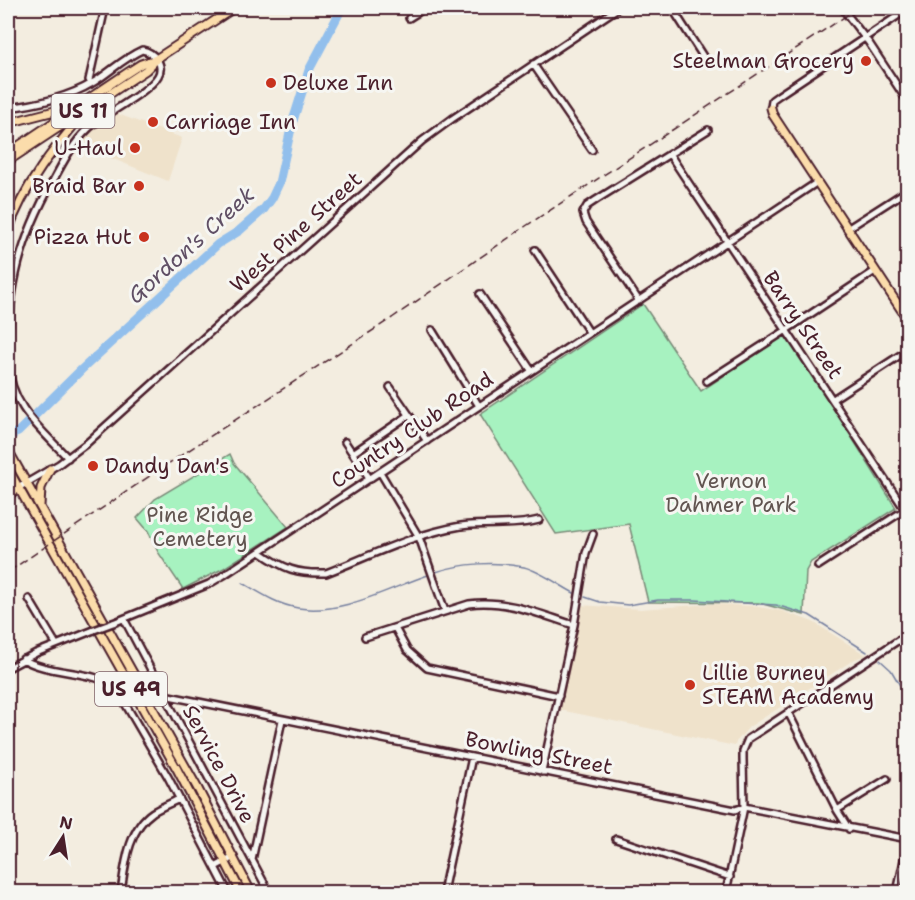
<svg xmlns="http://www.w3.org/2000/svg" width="915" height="900" viewBox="0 0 915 900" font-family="'Shantell Sans',sans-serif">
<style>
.built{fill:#efe2cb}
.green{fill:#a7f2c0;stroke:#788876;stroke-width:1.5}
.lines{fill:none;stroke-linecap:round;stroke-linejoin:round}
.stream{stroke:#757f9f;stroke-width:1.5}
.river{stroke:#92bfec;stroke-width:9}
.minor-casing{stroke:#4a1f2b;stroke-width:10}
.major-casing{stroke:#4a1f2b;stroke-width:11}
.minor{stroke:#f6f6f2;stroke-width:5}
.major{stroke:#fbdcab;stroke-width:7}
.rail{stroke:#4a1f2b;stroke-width:1.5;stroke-dasharray:9 4.5;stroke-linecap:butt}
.minor-bridge-casing{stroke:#4a1f2b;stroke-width:10;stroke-linecap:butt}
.minor-bridge{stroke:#f6f6f2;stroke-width:5}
.poi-dot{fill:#c8321e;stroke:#f6f6f2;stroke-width:2}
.labels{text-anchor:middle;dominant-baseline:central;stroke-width:6;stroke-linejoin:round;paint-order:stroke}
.shield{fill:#f6f6f2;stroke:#7e6067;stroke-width:1.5}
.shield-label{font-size:20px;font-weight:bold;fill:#4a1f2b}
.poi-label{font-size:21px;fill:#4a1f2b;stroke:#f6f6f2;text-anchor:end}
.street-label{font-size:21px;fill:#4a1f2b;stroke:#f6f6f2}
.park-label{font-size:21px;fill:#615450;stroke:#f6f6f2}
.water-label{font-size:22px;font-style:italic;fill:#604f65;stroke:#f6f6f2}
</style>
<rect width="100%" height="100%" fill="#f3ede0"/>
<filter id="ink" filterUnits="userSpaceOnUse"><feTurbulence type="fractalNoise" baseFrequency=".0167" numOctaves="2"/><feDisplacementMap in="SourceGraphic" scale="12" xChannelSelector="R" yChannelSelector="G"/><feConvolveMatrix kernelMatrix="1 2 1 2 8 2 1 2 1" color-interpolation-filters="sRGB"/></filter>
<g filter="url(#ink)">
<path class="built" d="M115 113 182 138 168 181 101 154 80 142 95 126Z
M712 604 752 606 782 611 813 622 866 655 855 659 749 727 736 742 735 746 560 710 580 605 640 609Z"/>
<path class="green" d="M643 304 701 391 787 334 896 508 811 562 806 571 804 615 759 603 648 602 629 524 556 534 480 414Z
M230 454 234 463 288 527 224 568 183 589 158 552 148 531 137 518 155 499Z"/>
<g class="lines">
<path class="stream" d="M436 572C462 563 496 561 524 567 540 571 559 585 574 593
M243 583C260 593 278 605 298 608 342 615 387 589 428 575
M585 597 600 602 628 605 658 600H695L776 605 809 615 867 652
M880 660 891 670 908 699"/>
<path class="river" d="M13 434 18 432 81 370 218 244 239 231 264 209 272 198 279 183 292 124 309 70 342 8"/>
<g class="minor-casing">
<path id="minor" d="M672 8 706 61
M842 8 869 43 908 102
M409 18 425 8
M533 64 592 150
M91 84 89 80 105 8
M8 108C37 104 68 98 94 82 110 72 124 58 142 50 153 52 165 64 158 76 148 93 106 113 89 128 73 143 63 162 53 181 20 240 9 285 8 352
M771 108 772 100 779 95 908 9
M670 155 908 514
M847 229 908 190
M535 250 589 332
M480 294 531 370
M639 301 586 222 583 213 587 206 596 200 708 130
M432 330 479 406
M8 363C11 407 40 428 68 458
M707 381 785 331 875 271
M390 387 427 441
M833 399 908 350
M345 442 370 479
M353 453 409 415
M380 472 419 537 445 611
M18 488 59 464 87 443 422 141 452 119 618 8
M260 552C284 569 297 574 326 573 370 556 414 534 461 526 488 522 513 527 539 520
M818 566 906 509
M29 599 56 644
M124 619 269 892
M113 623 209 584 224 575 816 183
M395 628 407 650 427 668 559 696
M365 637 469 604C506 599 539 614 574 625
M23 659C48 675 97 670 116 688L168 777 228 892
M8 668 36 653 94 630
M164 695 735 810 744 807 908 839
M788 712 837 810 849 829
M542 772 574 625 586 553 593 534
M837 810 887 779
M616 839 730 877
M252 860 282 720
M215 867 234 857
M121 892C125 865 128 829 153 812 161 807 171 803 179 799
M443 892 472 757
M726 892 744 807 743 759V751L748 739 908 634
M897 892 908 842"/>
</g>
<g class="major-casing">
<path id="major" d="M771 108 773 115 908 320
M8 123 74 106
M8 153 127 73 141 64 156 59 234 8
M8 161 146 70 155 61
M8 231C24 185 54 148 86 111
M8 450 198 789 251 892
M8 469 177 769 241 892
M8 496 18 488
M40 506 41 488 50 469"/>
</g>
<use href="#minor" class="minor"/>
<use href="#major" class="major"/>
<path class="rail" d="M8 572 163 467 392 318 526 226 858 8"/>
<g class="minor-bridge-casing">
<path id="minor-bridge" d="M94 630 113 623"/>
</g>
<use href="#minor-bridge" class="minor-bridge"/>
</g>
</g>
<g class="poi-dot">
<circle cx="866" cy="61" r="6"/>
<circle cx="271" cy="83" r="6"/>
<circle cx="153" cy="122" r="6"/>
<circle cx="135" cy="148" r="6"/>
<circle cx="139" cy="186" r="6"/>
<circle cx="144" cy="237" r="6"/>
<circle cx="93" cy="466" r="6"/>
<circle cx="690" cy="685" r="6"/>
</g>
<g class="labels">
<g class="shield">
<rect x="51.5" y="94" width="63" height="34" rx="4.5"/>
<rect x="95" y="672" width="72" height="34" rx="4.5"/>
</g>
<g class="shield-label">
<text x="83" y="111">US 11</text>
<text x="131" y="689">US 49</text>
</g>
<g class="poi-label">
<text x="854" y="61">Steelman Grocery</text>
<text x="283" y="83" text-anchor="start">Deluxe Inn</text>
<text x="165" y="122" text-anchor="start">Carriage Inn</text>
<text x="123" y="148">U-Haul</text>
<text x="127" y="186">Braid Bar</text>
<text x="132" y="237">Pizza Hut</text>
<text x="105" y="466" text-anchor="start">Dandy Dan's</text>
<text x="702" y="673" text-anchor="start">Lillie Burney<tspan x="702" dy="24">STEAM Academy</tspan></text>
</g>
<g class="street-label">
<text transform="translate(296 232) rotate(-42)">West Pine Street</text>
<text transform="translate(803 325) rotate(56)">Barry Street</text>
<text transform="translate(412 430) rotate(-34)">Country Club Road</text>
<text transform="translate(539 753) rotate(11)">Bowling Street</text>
<text transform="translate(219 764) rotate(62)">Service Drive</text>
</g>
<g class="park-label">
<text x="731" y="481">Vernon<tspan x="731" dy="24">Dahmer Park</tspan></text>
<text x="200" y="515">Pine Ridge<tspan x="200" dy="24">Cemetery</tspan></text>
</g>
<g class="water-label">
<text transform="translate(191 245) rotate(-42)">Gordon's Creek</text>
</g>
</g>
<rect width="915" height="900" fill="none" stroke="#f6f6f2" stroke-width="30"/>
<rect x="15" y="15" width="885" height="870" fill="none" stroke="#4a1f2b" stroke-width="2" filter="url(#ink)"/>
<g transform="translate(63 837) rotate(12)" stroke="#f6f6f2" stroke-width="4.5" paint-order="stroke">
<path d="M0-4.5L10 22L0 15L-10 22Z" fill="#4a1f2b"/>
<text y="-9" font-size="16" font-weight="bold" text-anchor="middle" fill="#4a1f2b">N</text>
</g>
</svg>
